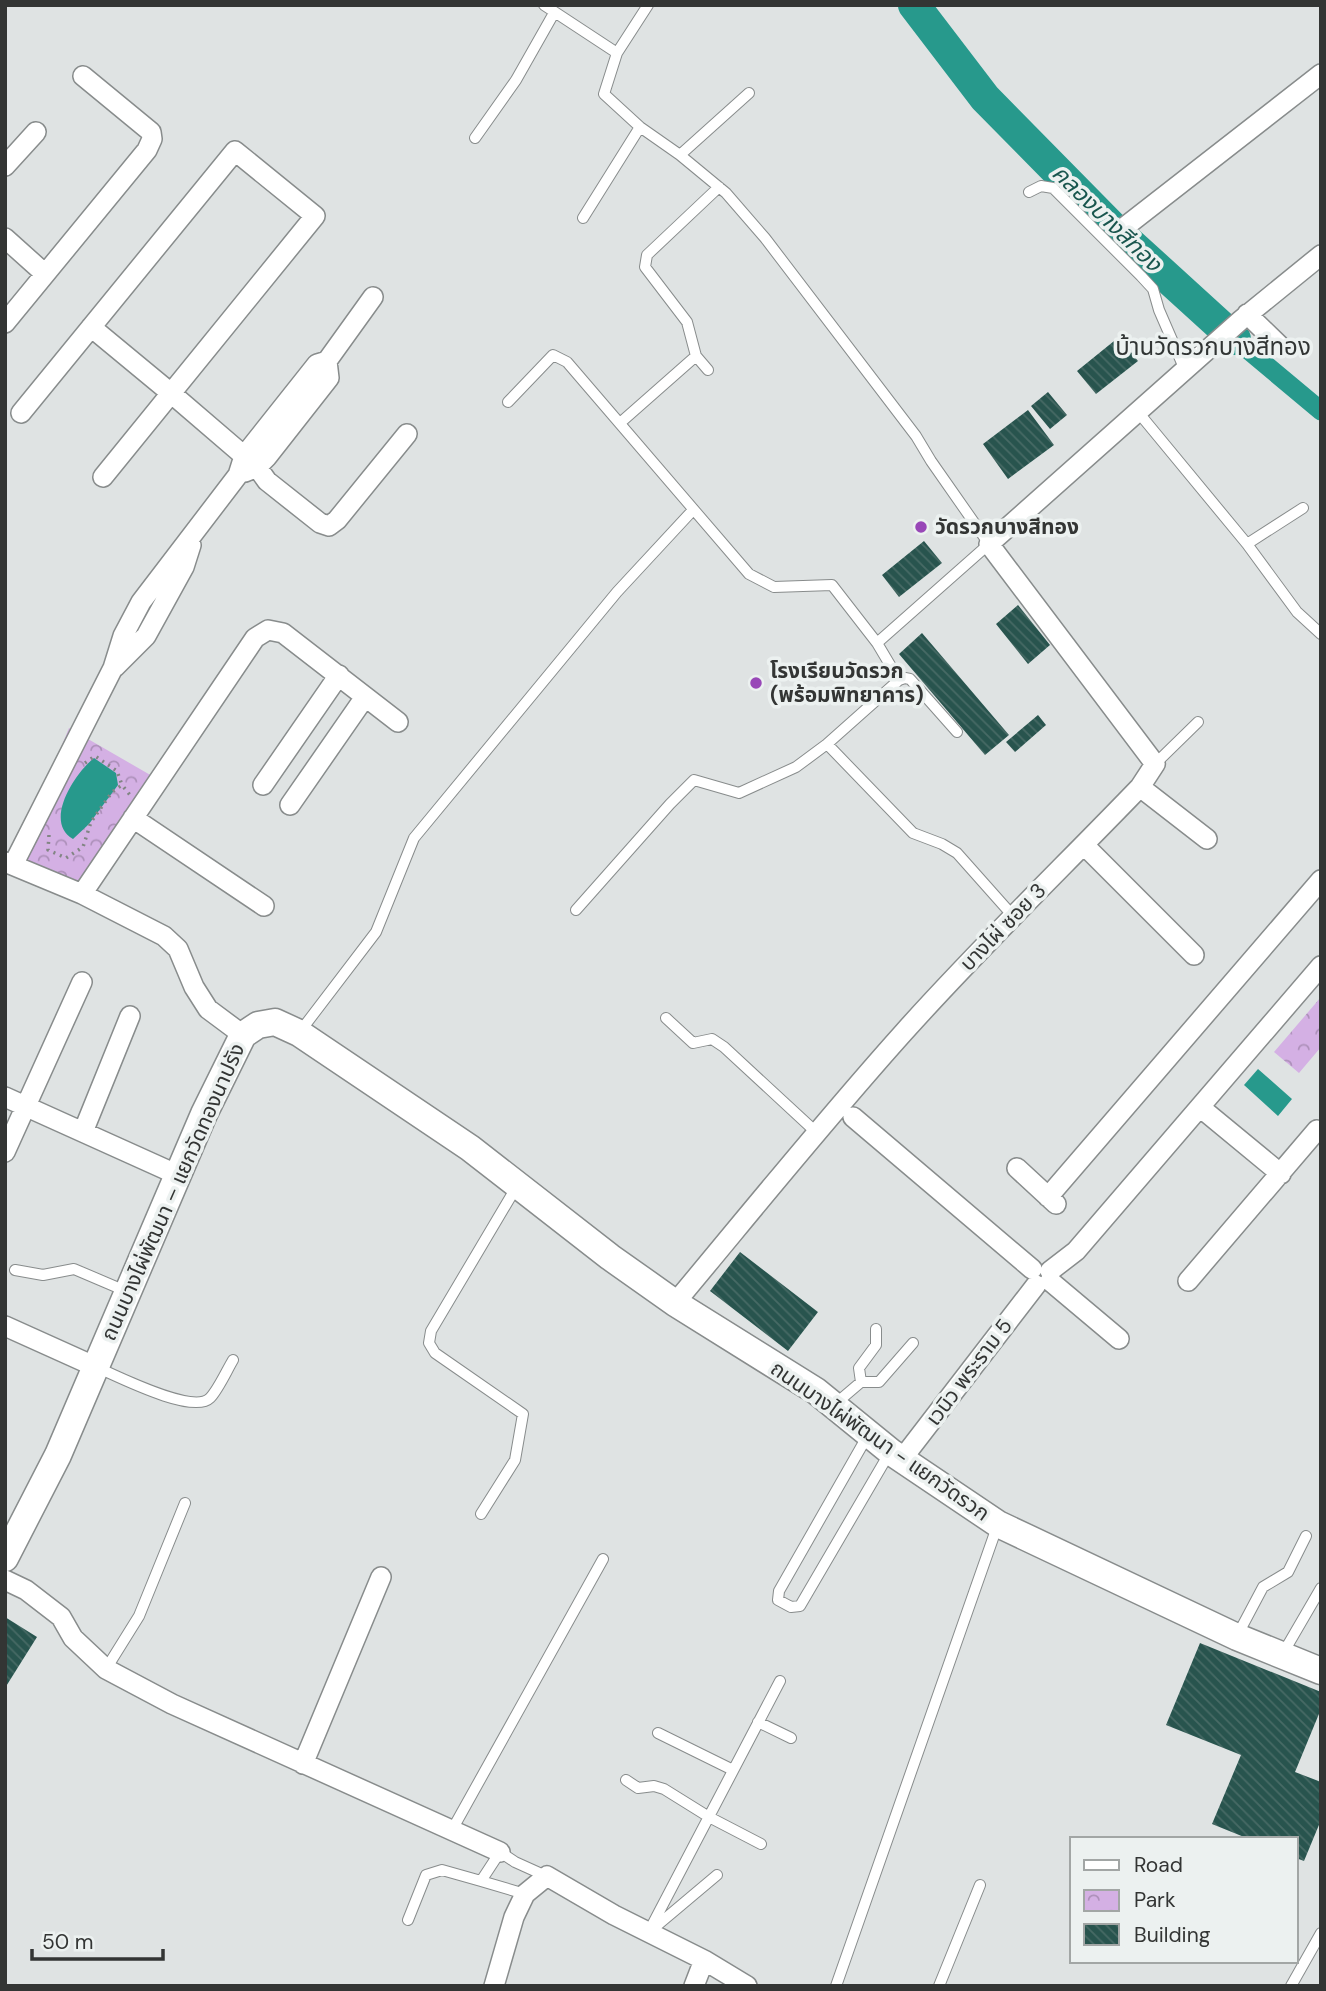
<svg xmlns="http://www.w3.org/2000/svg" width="1326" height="1991" viewBox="0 0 1326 1991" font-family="'DM Sans','Noto Sans Thai',sans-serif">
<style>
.park{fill:url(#park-crowns)}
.water{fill:#27998c}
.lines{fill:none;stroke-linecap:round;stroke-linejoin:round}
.canal{stroke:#27998c;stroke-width:19}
.river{stroke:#27998c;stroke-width:32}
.building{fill:url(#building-back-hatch)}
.lane-casing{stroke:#888c8c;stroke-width:12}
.street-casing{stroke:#888c8c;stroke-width:22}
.secondary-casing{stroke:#888c8c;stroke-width:29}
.path{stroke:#828584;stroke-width:3.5;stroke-dasharray:2 5;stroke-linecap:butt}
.lane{stroke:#fff;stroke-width:10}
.street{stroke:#fff;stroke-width:19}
.secondary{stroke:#fff;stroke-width:26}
.poi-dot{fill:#9847b7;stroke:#ecf1f0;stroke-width:2.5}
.labels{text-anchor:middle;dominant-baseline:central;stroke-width:7;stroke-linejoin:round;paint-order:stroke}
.poi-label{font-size:21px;font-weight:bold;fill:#333534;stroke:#ecf1f0;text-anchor:start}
.street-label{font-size:21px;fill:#333534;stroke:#ecf1f0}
.water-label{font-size:23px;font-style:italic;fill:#19564e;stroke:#ecf1f0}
.quarter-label{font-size:24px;fill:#313534;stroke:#ecf1f0}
</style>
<defs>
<pattern id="park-crowns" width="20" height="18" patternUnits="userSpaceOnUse" patternTransform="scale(1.75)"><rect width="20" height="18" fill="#d4b0e4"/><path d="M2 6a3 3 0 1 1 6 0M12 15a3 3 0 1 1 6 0" fill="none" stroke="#ad90ba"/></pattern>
<pattern id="building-back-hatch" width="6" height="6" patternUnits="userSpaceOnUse" patternTransform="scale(1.75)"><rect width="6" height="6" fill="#28544e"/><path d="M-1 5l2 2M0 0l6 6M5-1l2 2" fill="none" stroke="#476a65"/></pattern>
</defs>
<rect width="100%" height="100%" fill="#dfe3e3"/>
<path class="park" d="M69 728 159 780 82 894 13 865Z
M1321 997V1047L1299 1073 1274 1052Z"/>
<path class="water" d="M94 758 116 773 118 785 89 824 73 839C43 822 75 773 94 758Z
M1258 1069 1292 1099 1278 1116 1244 1085Z"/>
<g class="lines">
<path class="canal" d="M1235 339 1321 411"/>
<path class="river" d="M914 5 985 98 1113 228 1235 339"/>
</g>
<path class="building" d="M1119 337 1138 361 1096 394 1077 371Z
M1048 392 1067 415 1050 429 1031 406Z
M1028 410 1054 445 1008 479 983 444Z
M924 541 942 563 899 597 882 575Z
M1018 605 1050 645 1028 664 996 624Z
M922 633 1009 735 985 755 899 654Z
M1038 715 1046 725 1015 752 1006 742Z
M740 1252 818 1312 788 1351 710 1291Z
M5 1617 37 1637 5 1688Z
M1200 1643 1321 1692V1709L1295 1772 1321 1782V1820L1304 1861 1296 1858V1839H1249L1212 1824 1241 1755 1166 1725Z"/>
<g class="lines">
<g class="lane-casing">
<path id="lane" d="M544 5 617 53
M475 138 516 80 554 13
M680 155 749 93
M1029 192 1041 186 1053 188 1141 276 1153 289 1159 310 1185 370
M583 218 640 127
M708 370 696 356 687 322 645 267 647 255 719 187
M508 402 553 355 567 362 749 574 774 587 832 585 877 643 989 544 931 461 916 436 765 238 726 193 680 155 640 127 604 94 617 53 648 5
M1138 412 1247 544 1303 508
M620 423 696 356
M1247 544 1297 612 1321 634
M877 643 899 680
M827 744 913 833 942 844 957 853 1013 916
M1155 764 1198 722
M576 910 670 804 694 780 739 793 796 767 827 744 899 680 905 678 910 679 957 732
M666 1018 693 1043 712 1039 724 1047 817 1133
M299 1033 376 932 414 838 617 592 693 510
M15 1270 43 1275 74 1269 128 1292
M96 1367C117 1376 193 1415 210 1398 218 1390 227 1370 233 1360
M861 1382 859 1368 876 1345V1329
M834 1405 861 1382H879L913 1343
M868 1435 779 1591 778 1600 791 1607 800 1606 890 1452
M481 1514 515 1460 523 1414 435 1353 429 1343 431 1331 517 1186
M1237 1636 1263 1587 1288 1572 1306 1536
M1282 1655 1321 1588
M106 1669 139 1616 185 1503
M758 1722 791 1738
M658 1733 733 1770
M626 1780 638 1788 654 1786 664 1789 709 1817 761 1844
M452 1830 603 1559
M525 1894 481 1881 500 1852 515 1862 546 1876
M408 1920 426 1875 442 1870 481 1881
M654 1928 717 1875
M648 1933 780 1681
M836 1986 998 1524
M939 1986 980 1885
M1291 1986 1321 1933"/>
</g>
<g class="street-casing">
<path id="street" d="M5 166 36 132
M1126 226 1321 74
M5 238 44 273
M1247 314 1279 345
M5 323 147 150 152 139 151 132 83 76
M91 327 172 394 257 467 267 481 320 523 329 526 337 520 407 434
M21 413 235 151 315 216 103 477
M245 472 257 467 267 457 329 378 327 361
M115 667 146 636 184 567 191 545
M263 785 339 675
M1140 787 1207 839
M290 805 365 697
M133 818 264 906
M1084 845 1194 955
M5 862 82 894 164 936 178 949 194 987 208 1009 243 1035
M13 865 113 668 123 636 141 602 238 475 244 456 317 364 327 361 373 297
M82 894 255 638 268 630 283 633 398 722
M5 1097 178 1175
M1201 1108 1281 1174
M853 1117 1032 1269
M83 1132 130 1016
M5 1152 82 982
M1017 1168 1056 1204
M1048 1197 1321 880
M1050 1271 1076 1251 1321 966
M1050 1281 1119 1339
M1188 1281 1317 1130
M675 1303C751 1212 825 1120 904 1032 980 947 1061 869 1140 787L1155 764 989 544 1241 320 1321 255
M5 1326 96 1367
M902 1459 1036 1285
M5 1580 26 1590 61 1617 73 1638 106 1669 172 1704 500 1852
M303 1764 381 1577
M494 1986 514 1917 525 1894 547 1876 614 1915 704 1960 747 1986
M694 1986 704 1960"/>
</g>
<g class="secondary-casing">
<path id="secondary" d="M5 1558 58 1455 204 1114 243 1035 258 1025 275 1022 299 1033 470 1148 610 1257 675 1303 816 1391 891 1452 998 1524 1237 1637 1321 1671"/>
</g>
<path class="path" d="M85 763 95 756 117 771 122 785
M49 835 48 850 66 858 83 847 91 822 112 792 122 785 130 795"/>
<use href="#lane" class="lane"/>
<use href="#street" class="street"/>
<use href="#secondary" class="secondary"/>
</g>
<g class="poi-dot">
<circle cx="921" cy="527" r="7"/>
<circle cx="756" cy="683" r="7"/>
</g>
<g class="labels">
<g class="poi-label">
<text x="935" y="527">วัดรวกบางสีทอง</text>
<text x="770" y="671">โรงเรียนวัดรวก<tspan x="770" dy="24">(พร้อมพิทยาคาร)</tspan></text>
</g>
<g class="street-label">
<text transform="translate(1003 927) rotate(-46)">บางไผ่ ซอย 3</text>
<text transform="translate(173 1192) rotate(-66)">ถนนบางไผ่พัฒนา – แยกวัดทองนาปรัง</text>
<text transform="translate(969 1372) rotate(-53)">เวนิว พระราม 5</text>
<text transform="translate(880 1441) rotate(35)">ถนนบางไผ่พัฒนา - แยกวัดรวก</text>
</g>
<g class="water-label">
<text transform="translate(1107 218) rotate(44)">คลองบางสีทอง</text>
</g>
<g class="quarter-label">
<text x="1213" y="346">บ้านวัดรวกบางสีทอง</text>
</g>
</g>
<rect width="1326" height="1991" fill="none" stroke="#333534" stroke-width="14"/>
<rect x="1070" y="1837" width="228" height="126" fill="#ecf1f0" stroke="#a2a6a5" stroke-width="2"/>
<rect x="1084" y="1860" width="35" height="10" fill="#ffffff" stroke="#a2a6a5" stroke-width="2"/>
<text x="1134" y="1872" font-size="21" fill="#333534">Road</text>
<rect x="1084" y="1890" width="35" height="21" fill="url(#park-crowns)" stroke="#a2a6a5" stroke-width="2"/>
<text x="1134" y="1907" font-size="21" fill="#333534">Park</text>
<rect x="1084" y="1924" width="35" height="21" fill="url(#building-back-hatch)" stroke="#a2a6a5" stroke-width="2"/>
<text x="1134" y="1942" font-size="21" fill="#333534">Building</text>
<path d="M32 1949v10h131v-10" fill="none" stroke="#333534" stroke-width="3.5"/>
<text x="42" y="1949" font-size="21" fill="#333534" stroke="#ecf1f0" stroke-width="5" paint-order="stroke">50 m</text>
</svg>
